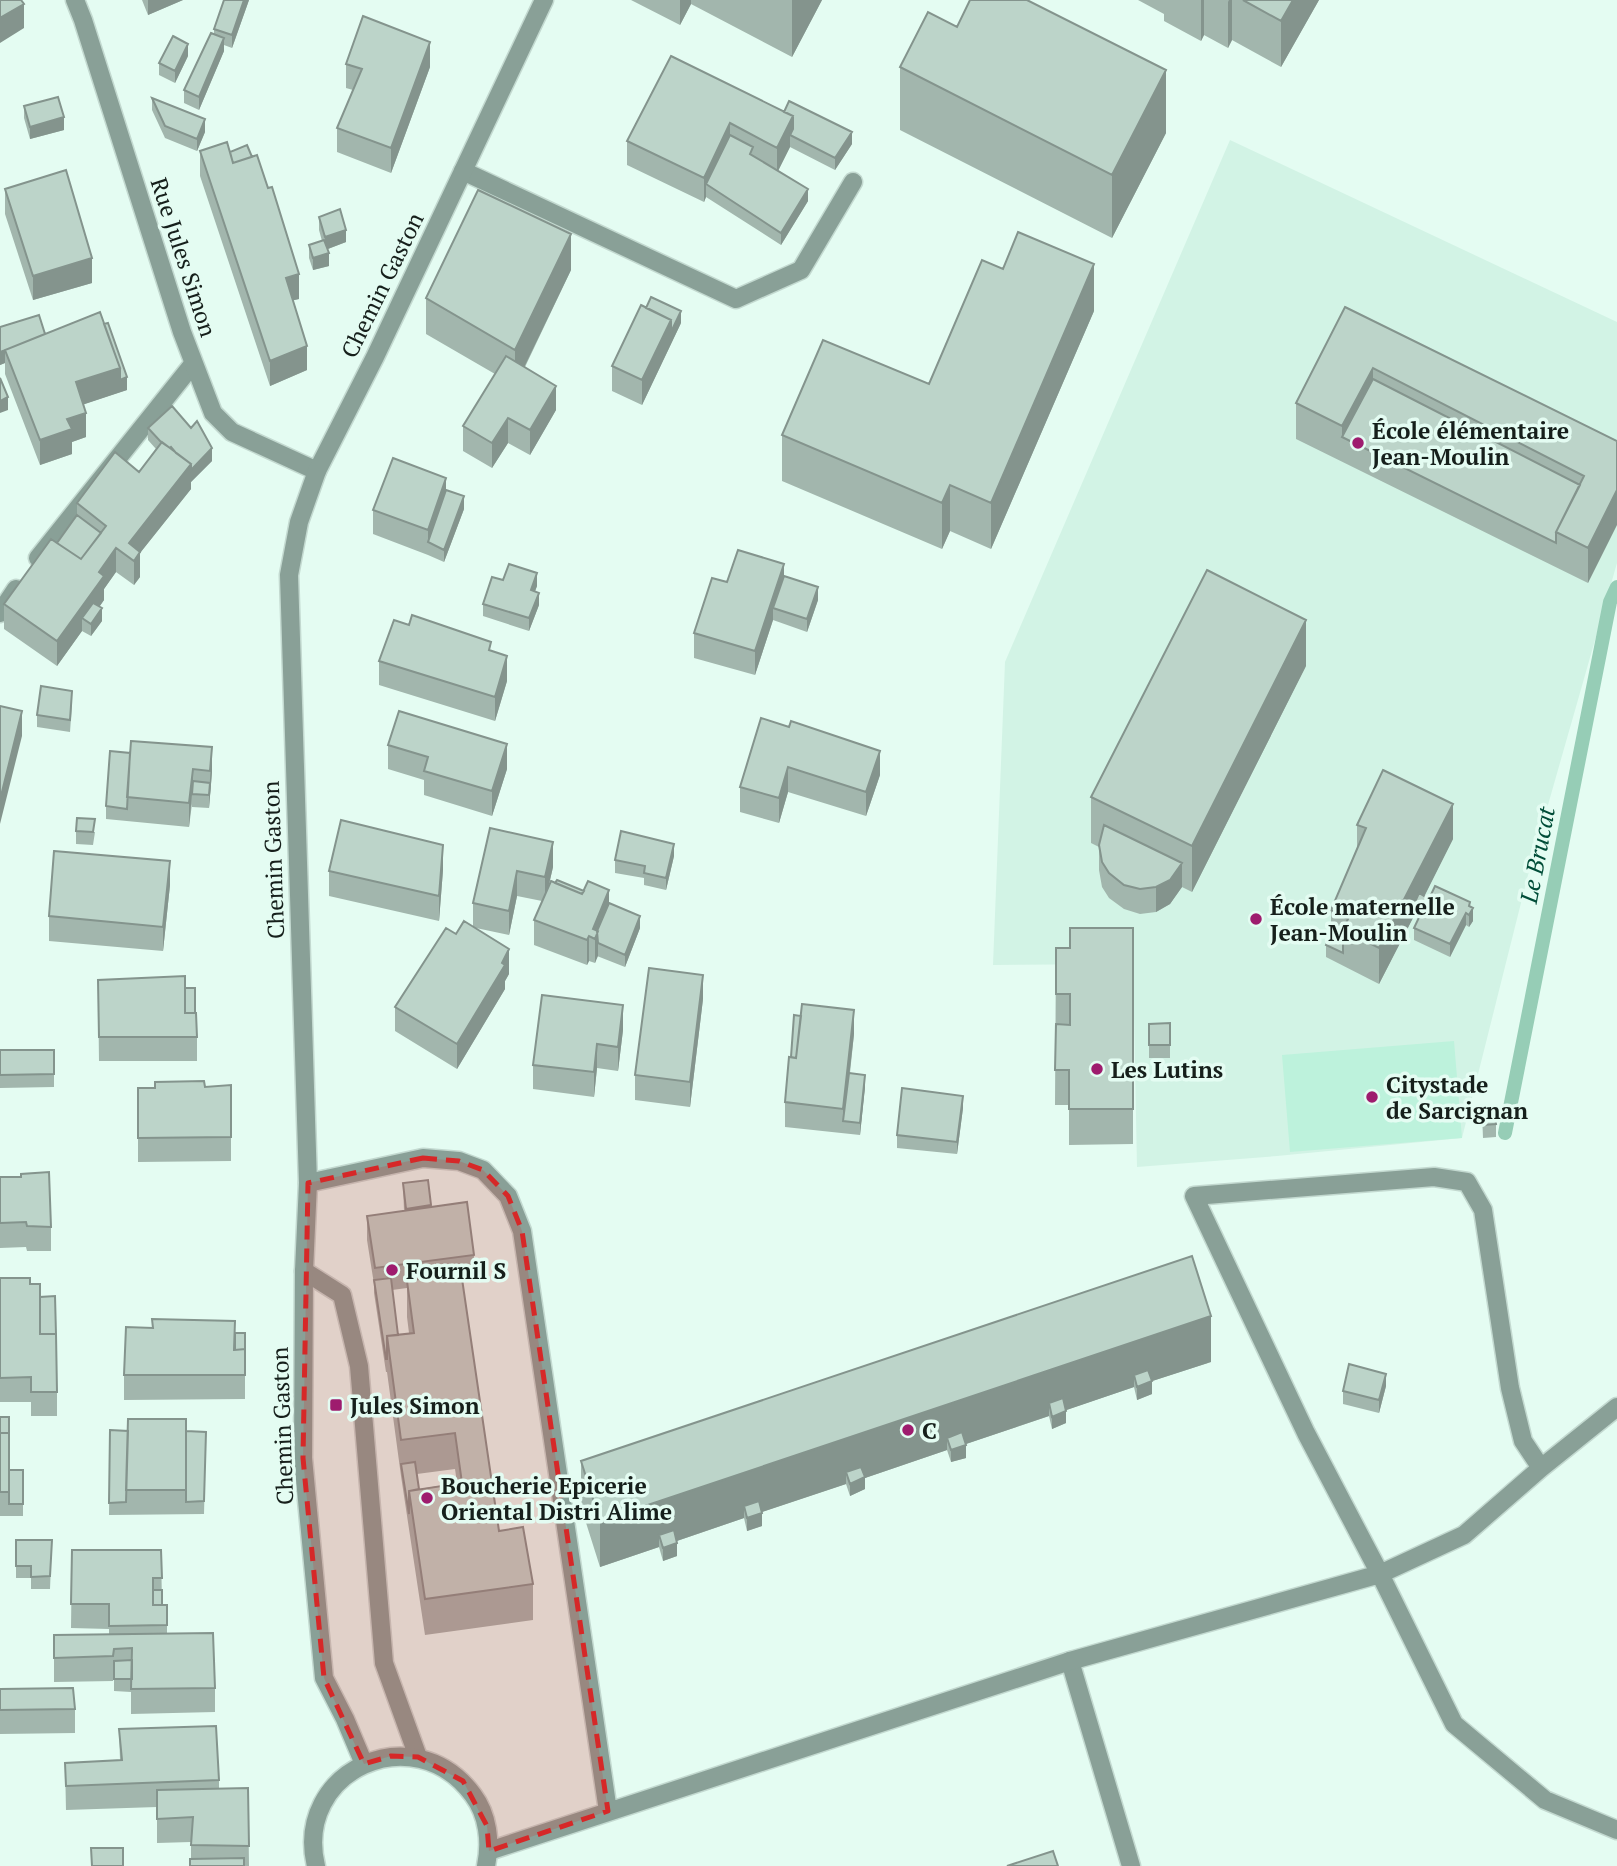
<svg xmlns="http://www.w3.org/2000/svg" width="1617" height="1866" viewBox="0 0 1617 1866" font-family="'PT Serif',serif">
<style>
.built{fill:#d2f3e5}
.green{fill:#bdf2dc}
.lines{fill:none;stroke-linecap:round;stroke-linejoin:round}
.stream{stroke:#96cdb6;stroke-width:14}
.service-casing{stroke:#c3d9d0;stroke-width:21}
.minor-casing{stroke:#c3d9d0;stroke-width:21}
.tertiary-casing{stroke:#c3d9d0;stroke-width:21}
.service{stroke:#89a097;stroke-width:18}
.minor{stroke:#89a097;stroke-width:18}
.tertiary{stroke:#89a097;stroke-width:18}
.wall{fill:#a2b6ad;fill-rule:evenodd}
.shaded-wall{fill:#84948d}
.building{fill:#bcd4c9;stroke:#84948d;stroke-width:2}
.marked{fill:#d62828;fill-opacity:0.2;stroke:#d62828;stroke-width:5;stroke-dasharray:14 9;stroke-linejoin:round}
.poi-dot{fill:#9e1c6e;stroke:#e4fcf2;stroke-width:2.5}
.labels{text-anchor:middle;dominant-baseline:central;stroke-width:7;stroke-linejoin:round;paint-order:stroke}
.street-label{font-size:23px;fill:#161f1b;stroke:#e4fcf2}
.poi-label{font-size:23px;font-weight:bold;fill:#161f1b;stroke:#e4fcf2;text-anchor:start}
.water-label{font-size:24px;font-style:italic;fill:#004d38;stroke:#e4fcf2}
</style>
<rect width="100%" height="100%" fill="#e4fcf2"/>
<path class="built" d="M1230 140 1617 322V563L1528 875 1462 1138 1277 1156 1137 1167 1133 964 993 965 1005 662Z"/>
<path class="green" d="M1454 1041 1462 1138 1290 1152 1282 1055Z"/>
<g class="lines">
<path class="stream" d="M1505 1133 1610 602 1617 587"/>
<g class="service-casing">
<path id="service" d="M463 171 736 299 801 270 853 182
M38 558 193 364
M0 613 16 589
M304 1271 342 1295 359 1366 384 1663 418 1757
M1070 1661 1131 1866"/>
</g>
<g class="minor-casing">
<path id="minor" d="M75 0 83 20 182 332 213 413 232 432 317 471
M308 1183 423 1158 459 1161 483 1170 508 1196 522 1231 608 1811
M1541 1468 1523 1441 1510 1388 1483 1210 1467 1182 1434 1177 1194 1196 1306 1433 1380 1574 1454 1724 1545 1800 1617 1830
M489 1851 1070 1661 1380 1574 1464 1535 1541 1468 1617 1407"/>
</g>
<g class="tertiary-casing">
<path id="tertiary" d="M364 1764 345 1719 324 1678 303 1458 304 1271 308 1183 289 575 299 522 317 471 375 357 544 0
M316 1866C293 1771 414 1715 473 1795 488 1815 491 1842 486 1866"/>
</g>
<use href="#service" class="service"/>
<use href="#minor" class="minor"/>
<use href="#tertiary" class="tertiary"/>
</g>
<path class="wall" d="M142 0H183L148 15Z
M224 0H249L232 48 224 45V51L199 110 184 103V90L214 35V29Z
M631 0H822L792 57 691 4 680 25Z
M1138 0H1319L1281 67 1232 40 1228 48 1204 35 1201 41 1164 21V14Z
M188 56 175 83 159 75V63Z
M346 64 430 67 391 173 337 152V128L353 90 346 88Z
M900 67 1166 133 1112 238 900 130Z
M152 98 205 132 197 151 165 138 152 110Z
M24 106 64 130 30 139 24 118Z
M784 112 852 144 835 170 790 147 778 171 808 201 781 245 706 197 704 202 627 165V141Z
M200 151 230 152 268 188 299 299 293 300 307 370 270 386 200 176Z
M5 189 92 283 33 300 5 214Z
M319 217 346 242 328 249 329 266 313 270 309 258V245L322 241 319 230Z
M571 270 525 367 556 410 530 455 508 443 492 468 463 451V426L495 374 426 334V298Z
M1345 307 1617 441 1588 583 1296 439V403Z
M1094 311 991 549 950 531 942 549 782 481V435L929 384Z
M681 323 642 405 612 391V366Z
M0 327 45 334 127 390 84 404 86 437 72 442V454L40 465 5 374V363L0 365Z
M148 428 212 461 191 482V489L140 553V577L134 585 116 572 104 589V600L99 607 102 621 91 636 82 631 57 666 4 629V604L57 543 77 515V503L139 472 156 449 148 440Z
M446 490 464 509 444 562 428 555 373 534V510Z
M784 576 818 600 807 632 773 620 755 675 694 658V633L727 582Z
M503 580 537 586 535 591 539 605 529 631 483 616V604Z
M379 661 507 681 495 721 379 685Z
M1306 666 1192 892 1182 887 1170 904 1156 912 1140 914 1124 909 1109 898 1102 887 1099 870V847L1091 843V797Z
M72 704 70 732 37 727V715Z
M761 718 880 775 866 816 788 792 779 823 740 812V787Z
M388 745 507 769 492 816 424 795V780L388 769Z
M212 747V772L209 808 192 807V804L189 827 106 819V806L130 753Z
M1357 825 1453 839 1424 896 1429 899 1470 906 1473 921 1469 927 1466 925 1450 957 1414 940V928L1419 917 1415 914 1379 984 1326 957V945L1331 933V910L1357 848Z
M490 828 553 867 548 889 609 903 640 928 625 967 597 956 595 963 589 961 587 965 534 945V920L542 901 517 896 509 935 476 928 509 974 505 981V989L457 1069 395 1031V1007L456 934 473 927V903Z
M76 831 95 832 93 845 76 844Z
M674 856 666 890 644 885V878L615 873V860Z
M443 870 439 921 329 896V871Z
M170 885 163 951 49 941V916Z
M1133 928V1144L1069 1145V1105H1055L1056 948H1070Z
M98 980 185 988 197 1037V1061H99Z
M703 999 690 1107 635 1100V1075Z
M1170 1023V1058H1149V1024Z
M623 1030 618 1071 597 1068 594 1097 533 1089V1065Z
M854 1034 850 1073 865 1087 860 1135 785 1127V1102Z
M0 1050H54V1087L0 1088Z
M231 1085V1161L138 1162V1088L205 1087Z
M963 1108 957 1154 897 1148V1135Z
M1482 1113 1496 1124V1137L1483 1138Z
M0 1177 51 1227V1251H27L26 1247 0 1248Z
M428 1180 431 1207 474 1255V1280L462 1281 499 1531 533 1584V1620L425 1635 401 1476 387 1372H386L374 1293V1284L367 1240V1216L404 1211 403 1183ZM407 1288V1317L409 1333 398 1335 392 1290ZM455 1469 457 1483 419 1489 417 1474Z
M0 1278 30 1284 40 1297 57 1392V1416H31V1402H0Z
M152 1328 245 1333V1399L124 1400V1375Z
M1211 1362 1152 1381V1394L1137 1400 1134 1387 1066 1410V1423L1052 1429 1049 1416 966 1444V1458L951 1462 947 1450 865 1478V1489L850 1496 846 1484 762 1512V1526L747 1531 744 1518 677 1541V1556L663 1561 659 1547 600 1567 581 1507V1461Z
M1386 1386 1379 1413 1343 1404V1391Z
M0 1417 9 1470H23V1516H0Z
M110 1430 206 1432 204 1514 109 1515Z
M16 1540H52L50 1589H31V1578H16Z
M72 1550H161L162 1605H167V1633L215 1688V1712L131 1714V1692L114 1691V1674L113 1681 54 1682V1635L109 1634V1629L71 1628Z
M0 1689 75 1709V1733L0 1734Z
M119 1729 219 1780V1789L248 1788 249 1866H190L191 1859V1842L157 1843V1807L66 1810 65 1763 120 1760Z"/>
<path class="shaded-wall" d="M148 0H183L148 15Z
M244 0H249L232 48V35Z
M680 0H691V4L680 25Z
M792 0H822L792 57Z
M1201 0H1204V35L1201 41Z
M1229 0H1232V40L1228 48V2Z
M1293 0H1319L1281 67V21Z
M24 4V28L0 43V18Z
M224 38V51L199 110V97Z
M430 42V67L391 173V148Z
M188 44V56L175 83V71Z
M1166 70V133L1112 238V175Z
M793 116V137L790 135V147L777 173V148Z
M64 117V130L30 139V127Z
M205 119V132L197 151V139Z
M730 123V148L706 184V197L704 202V178Z
M852 132V144L835 170V158Z
M808 189V201L781 245V233Z
M346 230V242L325 250V237Z
M571 234V270L515 386V350Z
M329 253V266L313 270V258Z
M92 258V283L33 300V276Z
M1094 264V311L991 549V503Z
M299 274V299L286 302V278Z
M681 311V323L642 405V380L671 320Z
M307 346V370L270 386V361Z
M5 351V363L0 365V352Z
M120 368 127 377V390L76 407V382Z
M1373 368V404L1342 437V426Z
M556 386V410L530 455V430Z
M8 397V410L0 413V401Z
M86 413V437L72 442V454L40 465V440L67 419Z
M508 418V443L492 468V443Z
M212 448V461L191 482V470Z
M191 464V489L140 553V577L134 585V561L129 543Z
M446 478V502L428 542V530Z
M950 485V531L942 549V503Z
M1617 490V525L1588 583V548Z
M464 496V509L444 562V550Z
M116 548V572L104 589V600L89 622 82 618V631L57 666V641L99 572Z
M784 564V588L773 608V620L755 675V651Z
M537 573V586L531 602V590Z
M818 587V600L807 632V619Z
M539 593V605L529 631V618Z
M102 608V621L91 636V624Z
M1306 620V666L1192 892V846Z
M507 656V681L495 721V697Z
M22 711V736L0 824V800Z
M507 744V769L492 816V791Z
M212 747V772L209 808V795Z
M880 751V775L866 816V792Z
M788 767V792L779 823V798Z
M193 769V793L192 794 189 827V803Z
M1453 804V839L1420 905 1415 902V914L1379 984V948Z
M553 842V867L545 901V877Z
M674 844V856L666 890V878Z
M443 845V870L439 921V896Z
M170 861V885L163 951V927Z
M1182 863V887L1170 904 1156 912V887Z
M517 871V896L509 935V911Z
M609 890V914L598 943V956L595 963V939L593 929Z
M1470 902V913L1473 908V921L1469 927V906Z
M1466 913V925L1450 957V944Z
M640 916V928L625 967V955Z
M589 936V961L587 965V940Z
M509 949V974L505 981V989L457 1069V1044Z
M703 975V999L690 1107V1082Z
M623 1005V1030L618 1071V1047Z
M854 1010V1034L844 1121H843V1109Z
M597 1044V1068L594 1097V1072Z
M865 1075V1087L860 1135V1123Z
M963 1096V1108L957 1154V1142Z
M1211 1316V1362L1137 1386 1134 1375V1387L1052 1415 1049 1403V1416L951 1449 947 1438V1450L865 1478V1489L850 1496V1484L846 1472V1484L747 1517 744 1506V1518L662 1546 659 1535V1547L600 1567V1521Z
M1386 1374V1386L1379 1413V1400Z
M1152 1381V1394L1137 1400V1387Z
M1066 1411V1423L1052 1429V1417Z
M966 1445V1458L951 1462V1450Z
M762 1513V1526L747 1531V1518Z
M677 1543V1556L663 1561V1548Z"/>
<path class="building" d="M0 0H21L24 4 0 18Z
M224 0H244L232 35 214 29Z
M970 0H1027L1166 70 1112 175 900 67 928 12 957 27Z
M1243 0H1293L1281 21Z
M363 16 430 42 391 148 337 128 362 69 346 64Z
M211 33 224 38 199 97 184 90Z
M173 36 188 44 175 71 159 63Z
M671 56 793 116 777 148 730 123 704 178 627 141Z
M58 97 64 117 30 127 24 106Z
M152 98 205 119 197 139 165 126Z
M789 101 852 132 835 158 790 135 793 129V116L784 112Z
M730 135 753 147 750 154 808 189 781 233 706 184Z
M227 142 233 163 257 155 268 188 272 187 299 274 286 278 307 346 270 361 200 151Z
M247 145 252 157 233 163 230 152Z
M66 170 92 258 33 276 5 189Z
M478 190 571 234 515 350 426 298Z
M340 209 346 230 325 237 319 217Z
M1018 232 1094 264 991 503 950 485 942 503 782 435 823 340 929 384 982 260 1003 269Z
M324 240 329 253 313 258 309 245Z
M651 297 681 311 671 332V320L646 308Z
M641 305 671 320 642 380 612 366Z
M1345 307 1617 441V490L1588 548 1556 532 1584 476 1373 368 1342 426 1296 403Z
M100 312 120 368 76 382 86 413 67 419 72 429 40 440 5 350Z
M39 315 45 334 0 352V327Z
M108 323 127 377 120 380V368L104 324Z
M506 356 556 386 530 430 508 418 492 443 463 426Z
M0 378 8 397 0 401Z
M1373 379 1580 485 1556 532V543L1342 437Z
M172 406 191 428 197 421 212 448 191 470V464L176 453 171 447 170 448 161 442 148 428Z
M162 442 191 464 129 543 140 552 134 561 116 548 99 572 104 576 57 641 4 604 51 539 81 559 106 526 77 503 115 452 139 472Z
M393 458 446 478 428 530 373 510Z
M446 490 464 496 444 550 428 542Z
M77 515 101 533 81 559 57 543Z
M738 550 784 564 755 651 694 633 712 578 727 582Z
M509 564 537 573 531 590 539 593 529 618 483 604 492 577 503 580Z
M1207 570 1306 620 1192 846 1091 797Z
M784 576 818 587 807 619 773 608Z
M93 603 102 608 91 624 82 618Z
M412 615 491 642 489 650 507 656 495 697 379 661 394 620 409 625Z
M41 686 72 691 70 720 37 715Z
M0 706 22 711 0 800Z
M399 711 507 744 492 791 424 771 428 757 388 745Z
M761 718 789 727 791 721 880 751 866 792 788 767 779 798 740 787Z
M131 741 212 747 210 771 193 769 189 803 127 797Z
M110 751 130 753 127 809 106 806Z
M1383 770 1453 804 1379 948 1343 930 1348 919 1331 910 1366 828 1357 825Z
M193 781 210 783 209 795 192 794Z
M77 818 95 819 93 832 76 831Z
M341 820 443 845 439 896 329 871Z
M1104 825 1182 863 1170 880 1156 887 1140 889 1124 885 1109 873 1102 862 1099 845Z
M490 828 553 842 545 877 517 871 509 911 473 903Z
M621 831 674 844 666 878 644 873 645 866 615 860Z
M54 851 170 861 163 927 49 916Z
M557 880 584 891 582 894 555 883Z
M551 881 582 894 588 881 609 890 593 929 598 931 595 939 589 936 587 940 534 920Z
M1435 886 1470 902 1469 906 1473 908 1469 915 1466 913 1450 944 1414 928 1424 907 1415 902 1419 893 1429 899Z
M609 903 640 916 625 955 598 943 597 931Z
M464 921 509 949 502 963 505 965 457 1044 395 1007 446 928 456 934Z
M1070 928H1133V1109H1069V1070H1055L1056 1024 1070 1025V994H1056V948H1070Z
M1331 933 1343 939V953L1326 945Z
M649 968 703 975 690 1082 635 1075Z
M185 976V1013H196L197 1037H99L98 980Z
M185 988H195V1013H185Z
M542 995 623 1005 618 1047 597 1044 594 1072 533 1065Z
M802 1004 854 1010 843 1109 785 1102 789 1057 796 1058Z
M794 1015 801 1016 796 1058 791 1057Z
M1170 1023V1045H1149V1024Z
M0 1050H54V1074L0 1075Z
M849 1073 865 1075 860 1123 843 1121Z
M204 1081 205 1087 231 1085V1137L138 1138V1088H155V1082Z
M902 1088 963 1096 957 1142 897 1135Z
M1494 1111 1496 1124 1483 1125 1482 1113Z
M49 1172 51 1227 27 1226 26 1222 0 1223V1177H21V1174Z
M428 1180 431 1205 406 1209 403 1183Z
M467 1202 474 1255 375 1268 367 1216Z
M1192 1256 1211 1316 600 1521 581 1461Z
M461 1272 499 1531 523 1527 533 1584 425 1599 409 1491 462 1483 455 1433 401 1440 387 1336 414 1333 407 1281Z
M0 1278H30V1284H40V1334H56L57 1392H31V1377L0 1378Z
M391 1278 398 1335 387 1336V1359H386L374 1280Z
M55 1296 56 1334H40V1297Z
M152 1319 235 1321 234 1350 245 1349V1375H124L126 1327 153 1328Z
M235 1333H245V1349L235 1350Z
M1349 1364 1386 1374 1379 1400 1343 1391Z
M1148 1370 1152 1381 1137 1387 1134 1375Z
M1063 1398 1066 1411 1052 1417 1049 1403Z
M0 1417H9V1433H0Z
M128 1419H186V1490H126Z
M110 1430 128 1431 126 1502 109 1503Z
M186 1431 206 1432 204 1501 186 1502Z
M962 1432 966 1445 951 1450 947 1438Z
M0 1433H9V1492H0Z
M415 1462 419 1489 409 1491V1514L401 1464Z
M861 1467 865 1477 850 1484 846 1472Z
M9 1470H23V1504H9Z
M759 1501 762 1513 747 1518 744 1506Z
M674 1530 677 1543 663 1548 659 1535Z
M16 1540H52L50 1576 31 1577V1566H16Z
M72 1550H161L162 1578H153V1605H167V1625L109 1626V1604H71Z
M153 1590H162V1605H153Z
M213 1633 215 1688 131 1689 132 1648 114 1649 113 1656 54 1658V1635Z
M132 1660V1679H114V1661Z
M73 1688 75 1709 0 1710V1689Z
M216 1726 219 1780 66 1786 65 1763 122 1760 119 1729Z
M248 1788 249 1846 191 1845 193 1817 157 1819V1790Z
M91 1848H123V1866H92Z
M1053 1851 1058 1866H1007Z
M244 1858V1866H190V1859Z"/>
<path class="marked" d="M423 1158 459 1161 483 1170 508 1196 522 1231 608 1811 489 1851 487 1826 463 1781 418 1757 391 1756 364 1764 324 1678 303 1458 308 1183Z"/>
<g class="poi-dot">
<circle cx="1358" cy="443" r="7"/>
<circle cx="1256" cy="919" r="7"/>
<circle cx="1097" cy="1069" r="7"/>
<circle cx="1372" cy="1097" r="7"/>
<circle cx="392" cy="1270" r="7"/>
<rect x="329" y="1398" width="14" height="14" rx="3.5"/>
<circle cx="908" cy="1430" r="7"/>
<circle cx="427" cy="1498" r="7"/>
</g>
<g class="labels">
<g class="street-label">
<text transform="translate(184 257) rotate(72)">Rue Jules Simon</text>
<text transform="translate(382 285) rotate(-64)">Chemin Gaston</text>
<text transform="translate(273 860) rotate(-92)">Chemin Gaston</text>
<text transform="translate(282 1426) rotate(-92)">Chemin Gaston</text>
</g>
<g class="poi-label">
<text x="1372" y="430">École élémentaire<tspan x="1372" dy="26">Jean-Moulin</tspan></text>
<text x="1270" y="906">École maternelle<tspan x="1270" dy="26">Jean-Moulin</tspan></text>
<text x="1111" y="1069">Les Lutins</text>
<text x="1386" y="1084">Citystade<tspan x="1386" dy="26">de Sarcignan</tspan></text>
<text x="406" y="1270">Fournil S</text>
<text x="350" y="1405">Jules Simon</text>
<text x="922" y="1430">C</text>
<text x="441" y="1485">Boucherie Epicerie<tspan x="441" dy="26">Oriental Distri Alime</tspan></text>
</g>
<g class="water-label">
<text transform="translate(1537 855) rotate(-79)">Le Brucat</text>
</g>
</g>
</svg>
